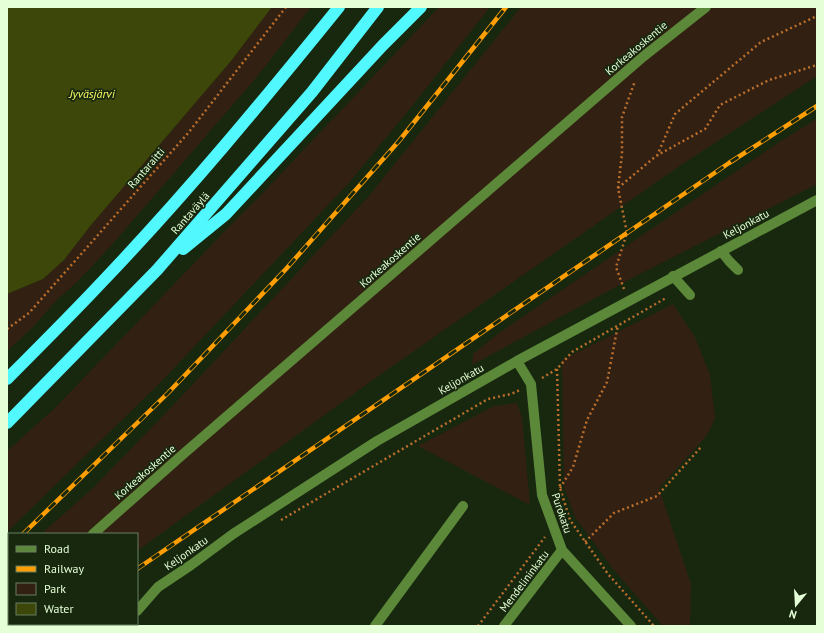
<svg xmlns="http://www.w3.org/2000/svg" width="824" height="633" viewBox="0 0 824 633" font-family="'PT Sans',sans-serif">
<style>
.green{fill:#322112}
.water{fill:#3d4709}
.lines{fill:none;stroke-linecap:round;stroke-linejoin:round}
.path{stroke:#bc6e2c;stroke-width:2.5;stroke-dasharray:2 3;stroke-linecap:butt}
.minor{stroke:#5c8839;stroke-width:10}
.highway{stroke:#51f9ff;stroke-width:12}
.rail-casing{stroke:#ff9e02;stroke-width:4.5}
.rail{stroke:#17280f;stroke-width:3;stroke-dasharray:9;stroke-linecap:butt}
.labels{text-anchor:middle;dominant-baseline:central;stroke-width:3.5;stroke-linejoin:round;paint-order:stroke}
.street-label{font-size:11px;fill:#e5ffd6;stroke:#17280f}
.water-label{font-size:12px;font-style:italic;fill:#fffc64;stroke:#17280f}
</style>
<rect width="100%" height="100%" fill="#17280f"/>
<path class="green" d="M272 7H311L256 78 110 247 78 281 55 302 33 327 7 351V294L43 279 64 260 91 225 231 61Z
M439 7H490L412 106 348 184 159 384 7 532V451L54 409 223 233 258 198Z
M521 7H817V76L681 165 381 374 137 551V534H41L92 489 178 400 368 197Z
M817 119V184L636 276 472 365 473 354 499 333 782 140Z
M673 304 695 337 710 375 715 418 709 432 702 441 659 488 691 584 690 626H663L613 569 575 517 564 487 562 360Z
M517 403 522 417 530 505 418 446 494 406Z
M9 563V624H37L34 626H7V565Z"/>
<path class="water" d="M7 7H272L231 61 91 225 64 260 43 279 7 294Z"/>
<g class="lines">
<path class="path" d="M657 156 675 114 761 42 817 16
M618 188 656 156 705 129 720 105 769 80 817 65
M624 289 616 267 627 233 618 188 622 154V117L635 81
M7 329 29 313 189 132 286 7
M557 369 560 488 570 520 608 574 654 626
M542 378 557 369 572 352 666 298
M560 488 573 467 587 420 607 382 618 325
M281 520 488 399 511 394 520 390
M585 542 614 513 657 496 701 447
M478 626 545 537"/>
<path class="minor" d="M721 251 729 261 738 270
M673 276 690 295
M517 361 531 384 542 495 562 550 631 626
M93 534 181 456 644 56 706 7
M137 611 158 587 191 565 233 534 377 441 517 361 817 200
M61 624V626
M123 626 125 624
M375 626 463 506
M504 626 562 550"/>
<path class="highway" d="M183 249 226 214 383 45 421 7
M7 379C39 347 71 315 102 282 186 194 263 101 339 7
M7 423 157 270 312 92 378 7"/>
<g class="rail-casing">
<path id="rail" d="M23 534 168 393 286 269 399 141 506 7
M7 550 9 548
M137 569 729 163 817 106
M54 626 57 624"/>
</g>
<use href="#rail" class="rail"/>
</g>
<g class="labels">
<g class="street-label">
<text transform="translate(636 48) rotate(-40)">Korkeakoskentie</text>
<text transform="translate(146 168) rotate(-49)">Rantaraitti</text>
<text transform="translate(190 213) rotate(-49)">Rantaväylä</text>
<text transform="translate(746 224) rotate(-28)">Keljonkatu</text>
<text transform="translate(390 260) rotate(-41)">Korkeakoskentie</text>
<text transform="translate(461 379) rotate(-30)">Keljonkatu</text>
<text transform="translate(145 472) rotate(-41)">Korkeakoskentie</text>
<text transform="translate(562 513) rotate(71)">Purokatu</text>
<text transform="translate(186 553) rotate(-35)">Keljonkatu</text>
<text transform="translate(524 581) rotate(-53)">Mendelininkatu</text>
</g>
<g class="water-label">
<text x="92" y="93">Jyväsjärvi</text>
</g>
</g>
<rect width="824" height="633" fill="none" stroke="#e5ffd6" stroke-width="16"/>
<rect x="8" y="533" width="130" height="92" fill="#17280f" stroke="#697e5f"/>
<rect x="16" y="546" width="20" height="6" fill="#5c8839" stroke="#697e5f"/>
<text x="44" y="553" font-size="12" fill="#e5ffd6">Road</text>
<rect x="16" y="566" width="20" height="6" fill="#ff9e02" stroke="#697e5f"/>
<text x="44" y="573" font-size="12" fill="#e5ffd6">Railway</text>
<rect x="16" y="583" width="20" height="12" fill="#322112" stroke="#697e5f"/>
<text x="44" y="593" font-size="12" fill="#e5ffd6">Park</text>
<rect x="16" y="603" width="20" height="12" fill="#3d4709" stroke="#697e5f"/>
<text x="44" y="613" font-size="12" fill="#e5ffd6">Water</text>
<g transform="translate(796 605) rotate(198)" stroke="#17280f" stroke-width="3" paint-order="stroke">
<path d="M0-3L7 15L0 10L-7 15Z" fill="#e5ffd6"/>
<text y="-6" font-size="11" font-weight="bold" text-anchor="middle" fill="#e5ffd6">N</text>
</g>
</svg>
